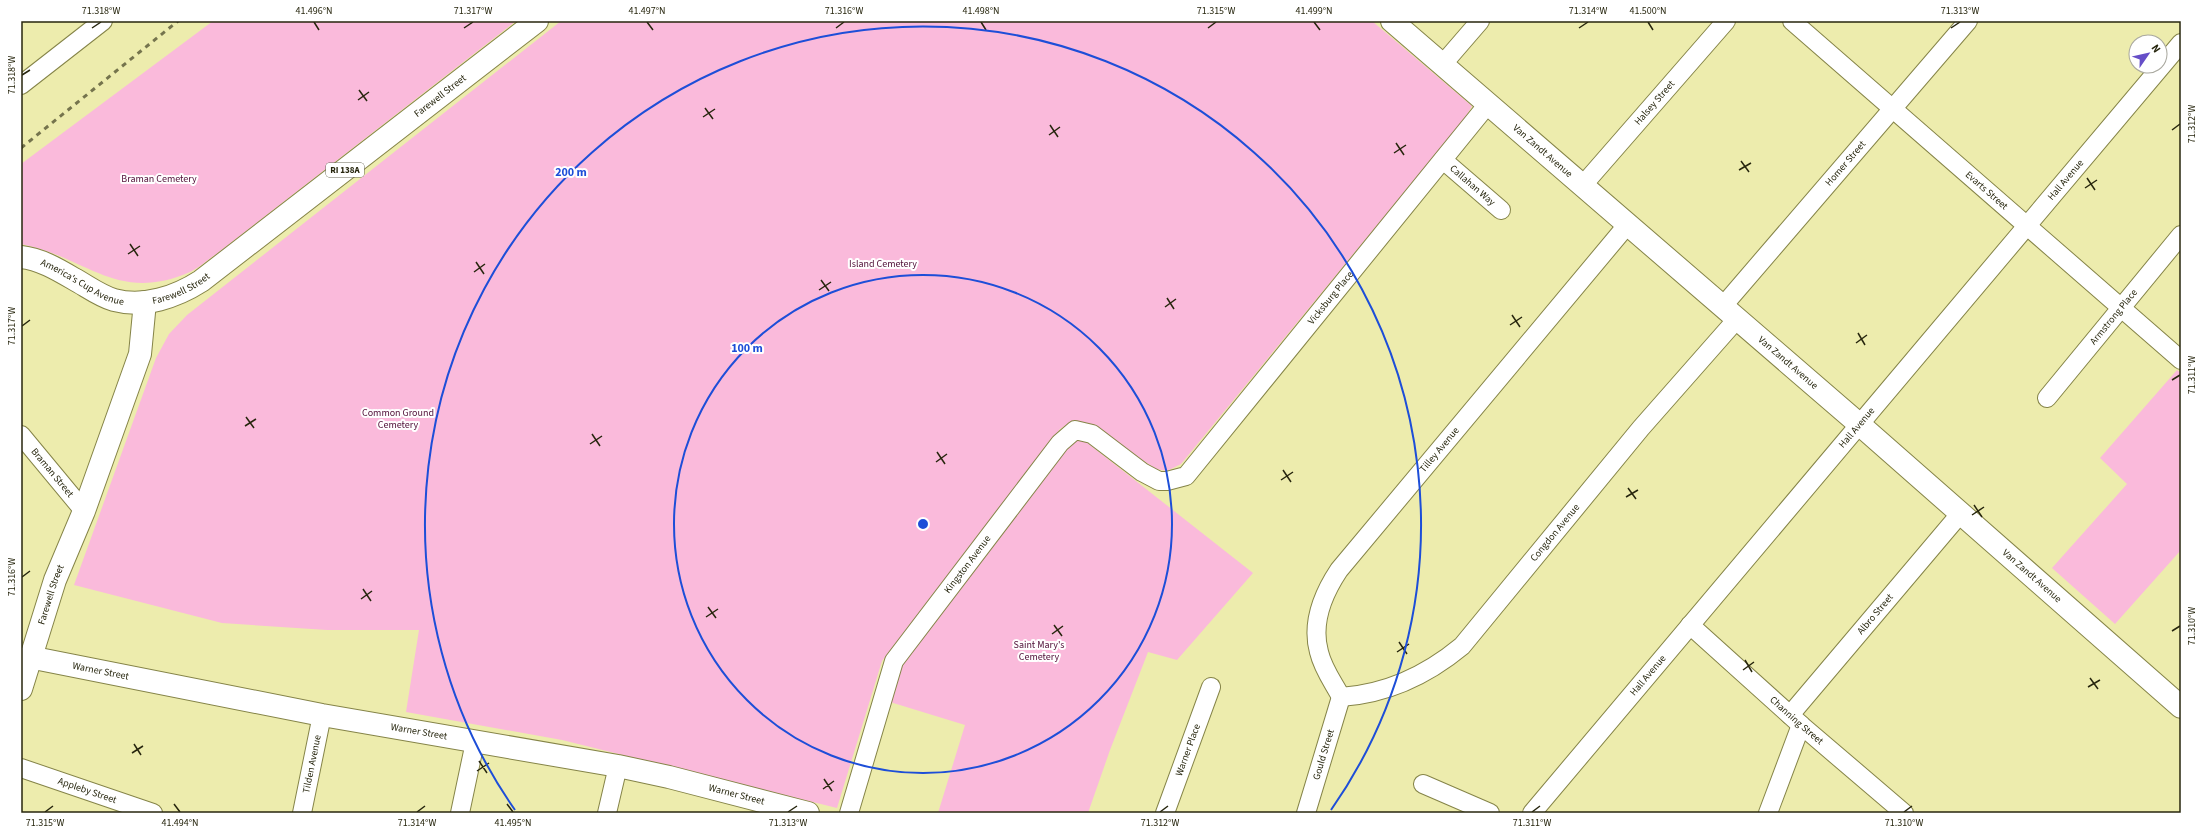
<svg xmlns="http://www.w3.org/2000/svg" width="2202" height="834" viewBox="0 0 2202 834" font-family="'Source Sans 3',sans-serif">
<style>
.green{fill:#fabadb}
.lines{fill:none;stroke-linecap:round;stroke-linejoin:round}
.street-casing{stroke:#858448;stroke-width:20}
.secondary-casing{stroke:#858448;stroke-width:24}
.primary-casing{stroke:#858448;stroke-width:24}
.street{stroke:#fff;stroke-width:18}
.secondary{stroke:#fff;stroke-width:22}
.primary{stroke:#fff;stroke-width:22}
.rail{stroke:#75744d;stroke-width:3;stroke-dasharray:5 5;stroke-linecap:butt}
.ticks{fill:none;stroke:#27260e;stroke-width:1.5}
.ring{fill:none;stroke:#1d4ed8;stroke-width:2}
.labels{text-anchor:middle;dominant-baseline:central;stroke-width:4;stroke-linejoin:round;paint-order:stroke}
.shield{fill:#fff;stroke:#686756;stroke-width:1}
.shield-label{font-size:9px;font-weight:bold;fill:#27260e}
.street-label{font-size:10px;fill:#27260e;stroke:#fff}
.park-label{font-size:10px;fill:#4f0d36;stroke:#fff}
.centre{fill:#1d4ed8;stroke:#fff;stroke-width:2}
.ring-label{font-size:12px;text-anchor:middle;font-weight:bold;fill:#1d4ed8;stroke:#fff;stroke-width:4;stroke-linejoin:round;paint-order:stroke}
.neatline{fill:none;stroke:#27260e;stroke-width:1.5}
.ticks-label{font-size:10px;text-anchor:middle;fill:#27260e}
</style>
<rect width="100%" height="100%" fill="#edecad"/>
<path class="green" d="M213 21H516L215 255C207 260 199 268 190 272 117 304 87 257 21 244V164Z
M561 21H1372L1472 106 1465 118 1181 464 1167 471 1156 469 1089 425 1074 420 1060 429 882 661 837 808 562 740 406 712 419 630H327L222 623 74 585 156 358 169 334 187 315Z
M2177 370 2181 373V550L2115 624 2052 568 2127 484 2100 458Z
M1075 440 1085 441 1253 573 1177 660 1148 652 1110 750 1088 813H938L965 725 890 702 901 664 1066 447Z"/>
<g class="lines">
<g class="street-casing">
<g id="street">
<path id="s1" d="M1792 21 2181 360"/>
<path d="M1442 65 1480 21"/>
<path d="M21 85 103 21"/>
<path id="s2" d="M1443 160 1501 210"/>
<path id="s3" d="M1583 185 1726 21"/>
<path id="s4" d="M1723 306 1968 21"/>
<path id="s5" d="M2047 398 2181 235"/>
<path id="s6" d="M21 435 84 511"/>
<path id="s7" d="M1690 625 1801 725 1904 813"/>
<path id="s8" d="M1341 697C1333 682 1323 669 1319 652 1311 623 1323 594 1339 570L1628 224"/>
<path id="s9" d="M1341 697C1386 694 1427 675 1462 646L1641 428 1737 319"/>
<path id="s10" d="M1790 715 1960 514"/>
<path id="s11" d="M21 768 153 813"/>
<path d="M1423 784 1490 813"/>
<path id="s12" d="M302 813 322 715"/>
<path d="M460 813 475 742"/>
<path d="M607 813 618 766"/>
<path id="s13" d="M849 813 894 661 1060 443 1075 430 1092 434 1142 472 1159 481H1167L1186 476 1488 104"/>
<path id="s14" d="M1165 813 1211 687"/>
<path id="s15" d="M1306 813 1341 697"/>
<path id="s16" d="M1532 813 2181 43"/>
<path d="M1768 813 1801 725"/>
</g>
</g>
<g class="secondary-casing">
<g id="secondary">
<path id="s17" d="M1392 21 1859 424 2181 707"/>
<path id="s18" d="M29 657 322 715 618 766 669 777 808 813"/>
<path id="s19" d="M21 689 55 580 84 511 140 354 145 302"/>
</g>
</g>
<g class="primary-casing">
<g id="primary">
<path id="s20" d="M21 257C40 259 57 269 74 279 87 286 100 296 114 300 144 308 176 297 201 281L537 21"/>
</g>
</g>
<use href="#street" class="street"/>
<use href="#secondary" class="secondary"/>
<use href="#primary" class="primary"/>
<path class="rail" d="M21 148 178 21"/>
</g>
<path class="ticks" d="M314 22 319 30M647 22 653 30M981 22 986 30M1314 22 1320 30M1648 22 1653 30M92 28 101 22M464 28 473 22M836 28 844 22M1208 28 1216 22M1579 28 1588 22M1951 28 1960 22M22 75 30 70M359 90 367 101M358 100 369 92M705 108 713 119M703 117 715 109M1050 125 1058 137M2172 130 2180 124M1049 135 1060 127M1396 143 1404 155M1394 153 1406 145M1741 161 1749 172M1739 170 1751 163M2087 178 2095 190M2085 188 2097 180M130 244 138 256M128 254 140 246M476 262 484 274M474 272 485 264M821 280 829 291M819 290 831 282M1167 298 1174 309M1165 307 1176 299M1512 315 1520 327M1510 325 1522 317M22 326 30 320M1858 333 1865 345M1856 343 1867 335M2172 380 2180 375M246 417 254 428M245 426 256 419M592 434 600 446M590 444 602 436M937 452 945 464M936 462 947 454M1283 470 1291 482M1281 480 1293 472M1628 488 1636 499M1626 497 1638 490M1974 505 1982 517M1972 515 1984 507M22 577 30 571M363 589 371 601M361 599 372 591M708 607 716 618M706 617 718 609M1054 625 1062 636M2172 631 2180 626M1052 634 1063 626M1399 642 1407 654M1397 652 1409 644M1745 660 1752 672M1743 670 1754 662M2090 678 2098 689M2088 687 2100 680M134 744 141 755M132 753 143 746M479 761 487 773M477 771 489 763M824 779 832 791M823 789 834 781M174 804 180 812M507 804 513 812M45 812 53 806M417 812 425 806M788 812 797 806M1160 812 1168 806M1532 812 1540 806M1904 812 1912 806"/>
<g class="ring">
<circle cx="923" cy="524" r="249"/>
<path d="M515 810A498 498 0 1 1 1331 810"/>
</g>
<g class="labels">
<rect class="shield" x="326" y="163" width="38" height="14" rx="3"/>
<g class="shield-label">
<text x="345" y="170">RI 138A</text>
</g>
<g class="street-label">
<text stroke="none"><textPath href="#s20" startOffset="497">Farewell Street</textPath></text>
<text stroke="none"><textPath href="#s3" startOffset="109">Halsey Street</textPath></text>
<text stroke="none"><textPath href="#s17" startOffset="199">Van Zandt Avenue</textPath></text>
<text stroke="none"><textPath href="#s4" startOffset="188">Homer Street</textPath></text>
<text stroke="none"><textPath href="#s16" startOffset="828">Hall Avenue</textPath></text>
<text stroke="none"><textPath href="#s2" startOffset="39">Callahan Way</textPath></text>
<text stroke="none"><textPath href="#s1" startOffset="258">Evarts Street</textPath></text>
<text stroke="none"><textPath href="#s20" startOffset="67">America's Cup Avenue</textPath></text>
<text stroke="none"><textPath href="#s20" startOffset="173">Farewell Street</textPath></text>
<text stroke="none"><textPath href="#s13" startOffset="809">Vicksburg Place</textPath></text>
<text stroke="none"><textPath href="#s5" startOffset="105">Armstrong Place</textPath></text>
<text stroke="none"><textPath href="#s17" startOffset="523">Van Zandt Avenue</textPath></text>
<text stroke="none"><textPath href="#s16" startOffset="504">Hall Avenue</textPath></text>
<text stroke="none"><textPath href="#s8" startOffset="294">Tilley Avenue</textPath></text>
<text stroke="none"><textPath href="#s6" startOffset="49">Braman Street</textPath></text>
<text stroke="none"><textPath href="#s9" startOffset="280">Congdon Avenue</textPath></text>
<text stroke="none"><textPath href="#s13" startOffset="280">Kingston Avenue</textPath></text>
<text stroke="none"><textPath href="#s17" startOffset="847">Van Zandt Avenue</textPath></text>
<text stroke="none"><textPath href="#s19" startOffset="99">Farewell Street</textPath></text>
<text stroke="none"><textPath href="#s10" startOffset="132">Albro Street</textPath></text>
<text stroke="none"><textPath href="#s18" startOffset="73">Warner Street</textPath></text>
<text stroke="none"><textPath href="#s16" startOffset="180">Hall Avenue</textPath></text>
<text stroke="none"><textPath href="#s7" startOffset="143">Channing Street</textPath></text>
<text stroke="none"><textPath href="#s18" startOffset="397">Warner Street</textPath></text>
<text stroke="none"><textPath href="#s14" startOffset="67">Warner Place</textPath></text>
<text stroke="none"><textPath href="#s15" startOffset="61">Gould Street</textPath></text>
<text stroke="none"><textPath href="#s12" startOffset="50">Tilden Avenue</textPath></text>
<text stroke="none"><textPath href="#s11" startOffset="70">Appleby Street</textPath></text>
<text stroke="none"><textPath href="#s18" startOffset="721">Warner Street</textPath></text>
</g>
<g class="park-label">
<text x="159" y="179">Braman Cemetery</text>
<text x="883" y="264">Island Cemetery</text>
<text x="398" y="413">Common Ground<tspan x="398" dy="12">Cemetery</tspan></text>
<text x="1039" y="645">Saint Mary's<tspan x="1039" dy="12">Cemetery</tspan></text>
</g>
</g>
<circle cx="923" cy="524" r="6" class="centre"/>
<g class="ring-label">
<text x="571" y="176">200 m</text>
<text x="747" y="352">100 m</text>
</g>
<rect width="2202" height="834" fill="none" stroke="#ffffff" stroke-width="44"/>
<g transform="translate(2148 54) rotate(56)"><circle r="19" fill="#ffffff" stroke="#a9a89f"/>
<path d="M0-3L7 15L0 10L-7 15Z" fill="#664fc8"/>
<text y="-6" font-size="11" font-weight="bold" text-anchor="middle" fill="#27260e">N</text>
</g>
<rect x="22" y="22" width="2158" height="790" class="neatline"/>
<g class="ticks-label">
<text x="101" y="14">71.318°W</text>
<text x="314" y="14">41.496°N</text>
<text x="473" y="14">71.317°W</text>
<text x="647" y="14">41.497°N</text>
<text x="844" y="14">71.316°W</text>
<text x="981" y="14">41.498°N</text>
<text x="1216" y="14">71.315°W</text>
<text x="1314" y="14">41.499°N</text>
<text x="1588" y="14">71.314°W</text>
<text x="1648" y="14">41.500°N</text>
<text x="1960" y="14">71.313°W</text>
<text transform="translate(11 75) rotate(-90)" y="4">71.318°W</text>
<text transform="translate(2191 124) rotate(-90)" y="4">71.312°W</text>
<text transform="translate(11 326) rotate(-90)" y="4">71.317°W</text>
<text transform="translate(2191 375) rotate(-90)" y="4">71.311°W</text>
<text transform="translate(11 577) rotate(-90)" y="4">71.316°W</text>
<text transform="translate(2191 626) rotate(-90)" y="4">71.310°W</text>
<text x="45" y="826">71.315°W</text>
<text x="180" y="826">41.494°N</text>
<text x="417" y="826">71.314°W</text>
<text x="513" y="826">41.495°N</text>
<text x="788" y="826">71.313°W</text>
<text x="1160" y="826">71.312°W</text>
<text x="1532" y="826">71.311°W</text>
<text x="1904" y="826">71.310°W</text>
</g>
</svg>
